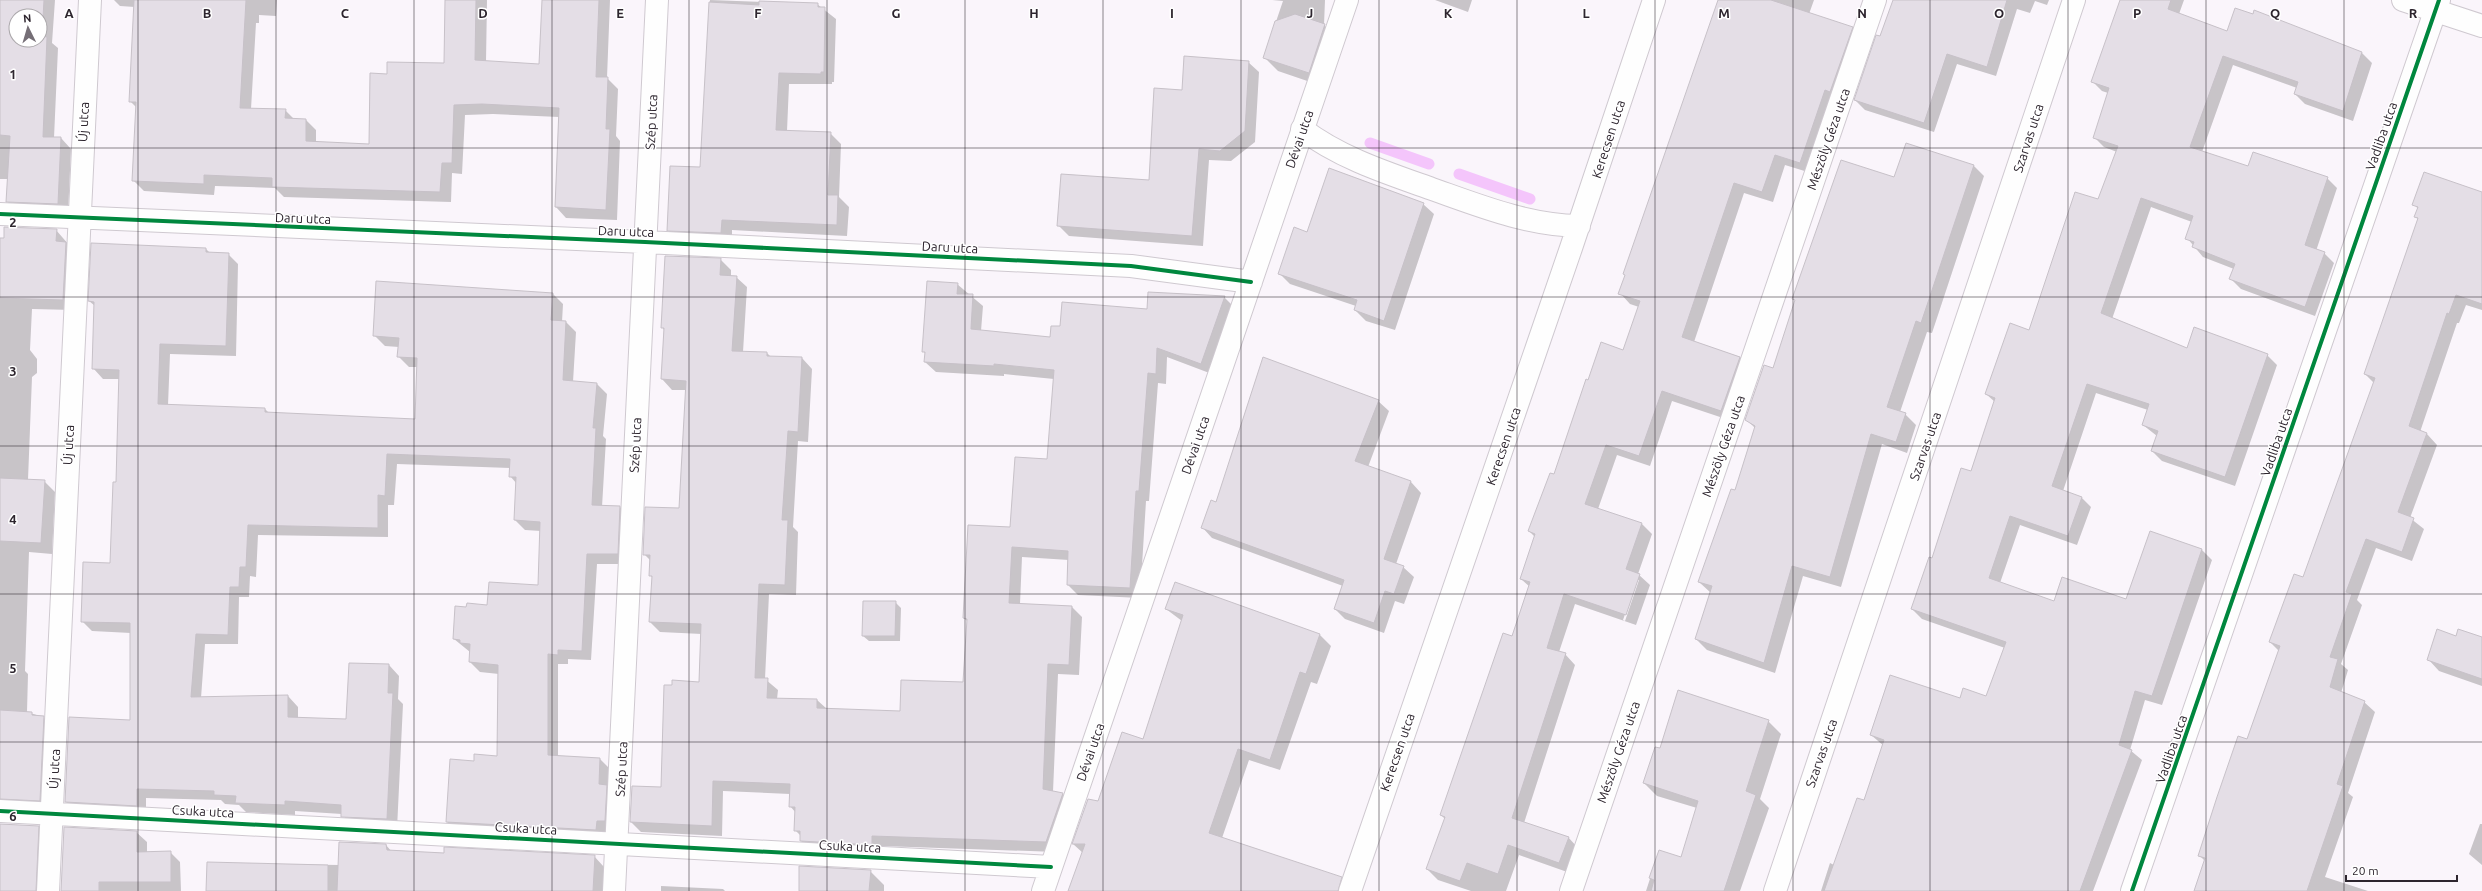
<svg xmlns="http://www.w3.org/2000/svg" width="2482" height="891" viewBox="0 0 2482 891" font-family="Ubuntu,sans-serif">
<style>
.shadow{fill:#0003;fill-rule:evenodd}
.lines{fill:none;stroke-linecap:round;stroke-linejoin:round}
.stream{stroke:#f4c5fb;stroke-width:11}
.building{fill:#e4dee6;stroke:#c7c1c8;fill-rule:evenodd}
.minor-casing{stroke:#cfc9d0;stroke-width:24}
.minor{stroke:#fefefe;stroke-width:22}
.cycleway-casing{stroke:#fff;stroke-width:6}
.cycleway{stroke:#00873e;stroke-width:4}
.grid{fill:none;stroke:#2d252e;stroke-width:1;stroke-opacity:0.55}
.labels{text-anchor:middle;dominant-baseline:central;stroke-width:3;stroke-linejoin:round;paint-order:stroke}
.street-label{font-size:13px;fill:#2d252e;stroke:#fff}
.grid-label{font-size:13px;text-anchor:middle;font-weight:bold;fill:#2d252e;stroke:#fff;stroke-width:3;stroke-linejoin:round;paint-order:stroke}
</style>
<rect width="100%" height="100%" fill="#faf5fb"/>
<path class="shadow" d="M0 0H55L52 43 58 48 54 138H61L71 149 68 214 17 212 7 201 8 179H0ZM16 16H40V40H16Z
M114 0H277L276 16 259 15V23H256L251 109 285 110 294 119 306 120 316 130V143L370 145 388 75 445 64 446 0H487L486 62 540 65 543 0H610L607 78 618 89 616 136 620 141 617 220 566 218 556 207 559 117 493 114 465 115 462 174 452 173 451 202 284 197 275 188 215 186 214 195 144 191 133 180 137 108 130 101 135 7 120 6Z
M710 0 817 4 836 19 834 82H832V84H789L787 131 830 133 841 144 839 197 849 207 847 236 732 230V244L678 241 668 230 701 168Z
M1272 0H1325L1324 25 1338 39 1322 86 1278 71 1264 57 1283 1Z
M1435 0H1472L1468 12Z
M1719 0H1814L1809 14 1852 28 1862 38 1811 173 1785 165 1773 202 1744 193 1694 342 1740 357 1750 368 1732 421 1672 401 1650 466 1617 455 1598 509 1642 524 1652 534 1638 574 1650 585 1636 625 1575 604 1559 652 1565 654 1575 665 1524 823 1568 837 1578 848 1570 873 1519 855 1506 891H1471L1438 880 1427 869 1445 819 1441 815 1512 637 1530 587 1521 579 1535 537 1529 531 1554 475 1624 351 1639 307 1630 304 1620 293ZM1637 580H1639L1625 621 1623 620Z
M1894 0H2049L2047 5 2035 1 2030 13 2017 9 1996 76 1957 64 1934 132 1865 110 1855 100Z
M2121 0H2184L2179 14 2228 32 2253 15 2254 12 2362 53 2372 63 2353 121 2305 104 2295 94 2297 88 2233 65 2202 152 2249 167 2327 178 2337 188 2316 251 2324 253 2334 263 2315 316 2241 289 2231 279 2234 269 2203 257 2187 238 2192 222 2151 207 2112 319 2188 349 2267 355 2277 365 2235 486 2162 461 2152 451 2157 436 2143 425 2148 410 2096 393 2063 491 2081 497 2091 507 2077 545 2020 525 2000 583 2054 602 2127 600 2150 533 2202 550 2212 560 2162 705 2145 700 2130 750 2142 760 2093 891H1821L1830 863 1834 865 1864 801 1884 746 1871 735 1961 699 1986 698 2005 648 1922 619 1912 609 1971 472 1995 402 1986 394 2030 331 2099 201 2117 152 2104 147 2094 137 2108 93 2102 91 2092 81Z
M1248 62 1259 72 1255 142 1231 161 1209 160 1203 246 1069 236 1058 225 1150 182Z
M1973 165 1984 176 1932 333 1927 332 1900 412 1905 414 1916 425 1907 453 1882 444 1841 587 1803 576 1775 673 1707 650 1696 639 1711 593 1699 582 1736 492 1756 429 1746 419 1773 369 1796 301 1794 299 1895 178Z
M2482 193V310L2466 305 2459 323H2457L2420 432 2427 434 2437 445 2410 518 2424 529 2412 561 2376 548 2357 600 2362 605 2341 664 2348 670 2341 693 2364 702 2375 712 2348 793 2353 797 2325 877 2368 891H2195L2205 861 2199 855 2248 740 2279 651 2270 642 2304 578 2374 383 2365 374 2418 219 2415 217 2418 209 2414 204Z
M1423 204 1434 214 1395 330 1366 321 1355 310 1356 306 1290 284 1279 273 1307 233Z
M56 230 76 253 74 310 32 309 30 350 37 359V373L32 377 28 480 44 481 55 492 52 554 29 552 25 671 28 674 27 712 43 717 54 728 50 811 0 801V239Z
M92 244 206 249 210 253 228 254 238 264 236 356 170 354 168 405 265 409 269 413 416 420 418 367H409L398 356 399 347 385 346 375 336 553 294 563 304 562 322H566L576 332 573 382 597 384 607 394 603 436 606 439 602 507H620L630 517 628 564H597L591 660 568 659V664H558V756L600 759 610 769 606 840 457 832 447 822 475 762 498 757 499 674 480 672 470 662V652L454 639 467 608 488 606 539 586 541 531 525 530 515 520 517 484 510 476V468L397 464 394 505H388V537L258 535 256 577 250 576 249 597H239L238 644H205L201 698 288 696 298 707V718L347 720 389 665 399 676 398 699 403 704 397 829 352 826 342 814 295 811V815L246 812 239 805 225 804 221 800 146 798V815L76 812 66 802 131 721V633L92 631 82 621 111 564 117 484 120 379H103L93 368 95 306 89 301Z
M720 259 731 270V277H736L747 287 743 352 767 353 771 357 802 358 812 369 808 442 798 441 793 527 798 532 796 595 769 594 765 679 778 690 777 699 817 700 827 709 901 712 964 683 968 622 964 618 1048 460 1054 379 1004 374V376L936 372 925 362 926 354 923 351 957 284 983 306 981 331 1051 338 1061 327 1224 297 1235 308 1212 374 1167 357 1166 384 1158 383 1149 501H1146L1140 598 1078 595 1068 585 1069 560 1022 557 1020 604 1072 607 1082 617 1079 675 1058 674 1053 792 1063 794 1073 805 1057 852 882 846V855L811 851 801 841V836L795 830 796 813 790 806V794L723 791 722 836 641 832 631 822 661 788 700 683 702 634 660 632 650 622 653 578 650 575 651 561 644 554 680 509 687 390H672L662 379 664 330 662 327Z
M1378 401 1389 411 1368 467 1411 482 1421 493 1396 564 1403 567 1414 577 1404 604 1395 601 1384 633 1345 619 1335 609 1343 586 1212 538 1202 527 1217 503Z
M1176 583 1320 635 1331 646 1317 684 1311 682 1280 770 1249 760 1222 838 1324 891H1069L1083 853 1073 844 1099 802 1144 741 1182 621 1166 609Z
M895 602 901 608 900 641H869L863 636Z
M2482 646V686L2439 671 2428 659Z
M1768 721 1781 734 1760 799 1769 808 1740 891H1646L1659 851 1681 859 1697 808 1657 796 1644 783 1661 750Z
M0 824 38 827 48 837 46 891H0Z
M2480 824H2482V865L2469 854Z
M136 832 147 842V853L170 852 180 862 181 891H61Z
M386 845 392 852 594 856 604 867 603 891H207L208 863 340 865Z
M870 871 884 885V891H800Z
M661 886 723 889 725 891H661Z"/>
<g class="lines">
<path class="stream" d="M1370 143 1429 164
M1459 174 1530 199"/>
</g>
<path class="building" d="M0 0H44L42 36 47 37 43 137H61L58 204 6 202 10 136 0 135ZM16 16H40V40H16Z
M134 0H246L240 108 286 109 285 118 306 119V141L369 144 370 73 387 74V62L444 63 445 0H476L475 60 539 64 542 0H599L596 77H608L606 129H610L606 210 555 207 559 108 482 104 454 105 452 163H442L440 192 272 187V178L204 175V184L132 181 136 102H129Z
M1718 0H1771L1853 27 1830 92 1825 90 1800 163 1775 155 1762 192 1734 183 1682 337 1740 357 1721 411 1662 391 1639 456 1606 445 1585 504 1642 523 1626 569 1640 574 1626 615 1564 594 1547 648 1566 653 1512 818 1569 837 1559 863 1508 845 1498 874 1467 863 1460 881 1426 869 1445 817 1440 815 1503 633 1512 636 1530 582 1520 579 1535 534 1528 531 1550 473 1554 474 1586 379 1588 380 1601 342 1623 350 1640 301 1618 294 1625 275 1623 274Z
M1893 0H2007L1987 67 1947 54 1924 123 1854 100 1876 35 1880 36Z
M2120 0H2171L2168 9 2227 31 2235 8 2253 14 2254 10 2362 52 2343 111 2294 94 2298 82 2223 56 2190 147 2248 166 2253 152 2328 177 2305 245 2325 252 2305 307 2229 279 2235 264 2192 247 2194 242 2185 239 2193 216 2141 198 2101 313 2187 348 2194 327 2268 354 2225 477 2151 451 2158 431 2142 425 2149 404 2087 384 2052 486 2082 497 2068 536 2010 516 1989 578 2054 601 2062 577 2126 599 2150 531 2202 549 2152 696 2135 691 2119 745 2132 750 2080 891H1824L1857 798 1864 800 1884 740 1870 735 1890 675 1960 698 1963 688 1986 696 2006 642 1911 609 1929 557 1932 558 1961 468 1971 471 1995 398 1985 394 2010 323 2029 330 2075 192 2098 199 2118 146 2093 138 2109 88 2091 82Z
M759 1 818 3V7H825L824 72H821V74L779 73 776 130 831 132 828 195H838L837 225 722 220 721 233 667 231 670 166 700 167 709 2 759 5Z
M1295 14 1325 24 1309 73 1263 58 1275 21Z
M1184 56 1249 61 1245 131 1220 151 1199 149 1192 236 1057 226 1061 174 1149 180 1154 88 1182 90Z
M1906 143 1974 165 1921 323 1916 321 1887 407 1906 413 1896 442 1871 434 1830 577 1792 566 1764 663 1695 639 1712 586 1698 582 1731 489 1735 490 1755 426 1745 420 1764 365 1773 368 1795 300 1792 299 1841 160 1894 177Z
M1329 168 1424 203 1384 321 1354 310 1357 300 1278 274 1294 227 1307 232Z
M2424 172 2482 192V304L2456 295 2449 314 2447 313 2409 426 2427 433 2398 512 2414 518 2402 552 2366 539 2346 592 2352 594 2330 657 2338 659 2330 687 2365 701 2337 784 2343 786 2307 891H2194L2205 858 2198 856 2217 797 2238 736 2247 739 2280 646 2269 642 2294 574 2303 577 2375 378 2364 374 2418 218 2414 217 2418 207 2412 205Z
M4 227 57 229 56 241 66 242 63 300 0 298V238H4Z
M91 243 206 248V252L229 253 226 346 160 344 158 404 265 408V412L415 419 417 358 397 357 399 338 373 336 376 281 553 293 551 320 566 321 563 380 597 383 593 428H596L592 505 620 506 618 554H587L582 651 558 650V655L548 654V755L600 758 599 784 607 785 605 821H597L596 830 446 822 450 759 474 761V754L497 756 498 665 469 662 470 644 460 643V640L453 639 455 606 466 607 467 603 487 605 489 582 538 585 540 522 514 520 516 477H509L510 459 387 454 385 496 378 495V528L248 525 246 567H240L239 587H230L228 635 196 634 191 697 288 695V717L346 719 349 663 389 664 388 693H393L387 819 341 817V805L285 801V805L235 803 236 796 214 795V791L137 789V806L65 802 69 717 130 720V623L81 622 83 562 110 563 113 482H116L119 370 92 369 94 302 88 301Z
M665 256 721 258 720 275 737 276 732 351 767 352V356L802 357 798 432 788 431 782 520H788L785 585 759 584 755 678H768L767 698 817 699V708L900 711 901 680 963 682 967 619 963 618 968 525 1010 527 1015 457 1047 459 1054 370 994 364V366L924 362 925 352H922L927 281 958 283 957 294H973L971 329 1050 337 1051 326H1060L1062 302 1147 309 1148 292 1225 296 1201 364 1157 348 1156 374 1148 373 1139 491H1136L1130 588 1067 585 1068 551 1012 547 1009 603 1072 606 1069 665 1048 664 1043 789 1063 793 1046 842 872 836V845L800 841V831H794L795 807H789L790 784 713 781 712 826 630 822 632 786 661 787 664 685H672V680L699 682 701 624 649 622 652 576H649L650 555H643L645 507 679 508 686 381 661 379 664 328H661Z
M1263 357 1379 400 1355 461 1411 481 1384 559 1404 566 1394 594 1385 591 1374 623 1334 609 1344 580 1201 528 1211 500 1216 502Z
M0 478 45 480 41 543 0 541Z
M1175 582 1320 634 1306 674 1300 672 1270 760 1238 749 1209 833 1342 877 1338 891H1068L1085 844H1072L1088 799 1098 801 1122 732 1143 739 1183 615 1165 609Z
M863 601H896L895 636H862Z
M2437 629 2456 636 2458 629 2482 637V679L2427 660Z
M1678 690 1769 720 1746 791 1756 795 1724 891H1651L1654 880 1649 878 1659 850 1681 857 1698 801 1643 783 1655 747 1660 748Z
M0 710 32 712V715L44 716 40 801 0 799Z
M0 824 39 826 36 891H0Z
M64 827 137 831V852L171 851V882H99V891H61Z
M339 842 386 844 387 850 444 853V847L595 855 593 891H337Z
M207 862 328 865V891H206Z
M799 866 871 870 869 891H799Z"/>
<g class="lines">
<g class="minor-casing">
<path id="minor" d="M2403 0 2482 26
M1302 129C1340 158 1387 173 1432 189 1480 206 1527 225 1579 226
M0 214 645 242 1131 266 1251 282
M0 811 1051 867
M48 891 90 0
M614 891 657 0
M1043 891 1347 0
M1350 891 1571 248 1654 0
M1571 891 1875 0
M1775 891 2074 0
M2132 891 2439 0"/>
</g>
<use href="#minor" class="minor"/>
<g class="cycleway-casing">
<path id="cycleway" d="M0 214 645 242 1131 266 1251 282
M0 811 1051 867
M2132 891 2439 0"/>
</g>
<use href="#cycleway" class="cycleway"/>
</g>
<path class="grid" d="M138 0V891M276 0V891M414 0V891M552 0V891M689 0V891M827 0V891M965 0V891M1103 0V891M1241 0V891M1379 0V891M1517 0V891M1655 0V891M1793 0V891M1930 0V891M2068 0V891M2206 0V891M2344 0V891M0 148H2482M0 297H2482M0 446H2482M0 594H2482M0 742H2482"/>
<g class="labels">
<g class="street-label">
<text transform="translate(83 122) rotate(-87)">Új utca</text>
<text transform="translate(651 122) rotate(-87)">Szép utca</text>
<text transform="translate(2381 136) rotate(-71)">Vadliba utca</text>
<text transform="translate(2028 138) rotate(-72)">Szarvas utca</text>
<text transform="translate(1299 139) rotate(-71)">Dévai utca</text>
<text transform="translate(1608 139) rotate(-72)">Kerecsen utca</text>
<text transform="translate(1828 139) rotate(-71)">Mészöly Géza utca</text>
<text transform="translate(303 218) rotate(2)">Daru utca</text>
<text transform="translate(626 231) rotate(2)">Daru utca</text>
<text transform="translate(950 247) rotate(3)">Daru utca</text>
<text transform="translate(2276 442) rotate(-71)">Vadliba utca</text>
<text transform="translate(68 445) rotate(-87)">Új utca</text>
<text transform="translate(635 445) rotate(-87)">Szép utca</text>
<text transform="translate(1195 445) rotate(-71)">Dévai utca</text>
<text transform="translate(1503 446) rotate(-71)">Kerecsen utca</text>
<text transform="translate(1723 446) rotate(-71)">Mészöly Géza utca</text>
<text transform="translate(1925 446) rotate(-71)">Szarvas utca</text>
<text transform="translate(2171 749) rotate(-71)">Vadliba utca</text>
<text transform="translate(1090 752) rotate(-71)">Dévai utca</text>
<text transform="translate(1397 752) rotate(-71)">Kerecsen utca</text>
<text transform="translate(1618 752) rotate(-71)">Mészöly Géza utca</text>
<text transform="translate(1821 753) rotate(-71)">Szarvas utca</text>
<text transform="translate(54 769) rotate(-87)">Új utca</text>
<text transform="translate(621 769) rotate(-87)">Szép utca</text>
<text transform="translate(203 811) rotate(3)">Csuka utca</text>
<text transform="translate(526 828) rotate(3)">Csuka utca</text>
<text transform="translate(850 846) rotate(3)">Csuka utca</text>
</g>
</g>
<g class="grid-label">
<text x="69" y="18">A</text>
<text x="207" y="18">B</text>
<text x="345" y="18">C</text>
<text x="483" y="18">D</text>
<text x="620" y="18">E</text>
<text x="758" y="18">F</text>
<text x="896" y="18">G</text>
<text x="1034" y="18">H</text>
<text x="1172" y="18">I</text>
<text x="1310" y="18">J</text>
<text x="1448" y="18">K</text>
<text x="1586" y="18">L</text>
<text x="1724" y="18">M</text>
<text x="1862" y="18">N</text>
<text x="1999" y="18">O</text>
<text x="2137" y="18">P</text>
<text x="2275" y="18">Q</text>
<text x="2413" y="18">R</text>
<text x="13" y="79">1</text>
<text x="13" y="227">2</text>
<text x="13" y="376">3</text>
<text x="13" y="524">4</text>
<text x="13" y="673">5</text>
<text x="13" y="821">6</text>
</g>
<g transform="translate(28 28) rotate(355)"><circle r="19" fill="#ffffff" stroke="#aba8ab"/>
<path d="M0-3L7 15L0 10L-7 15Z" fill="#756e76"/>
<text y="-6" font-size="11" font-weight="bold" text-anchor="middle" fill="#2d252e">N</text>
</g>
<path d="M2346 875v6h111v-6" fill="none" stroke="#2d252e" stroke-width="2"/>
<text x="2352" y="875" font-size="12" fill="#2d252e" stroke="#ffffff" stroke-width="3" paint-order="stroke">20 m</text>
</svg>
